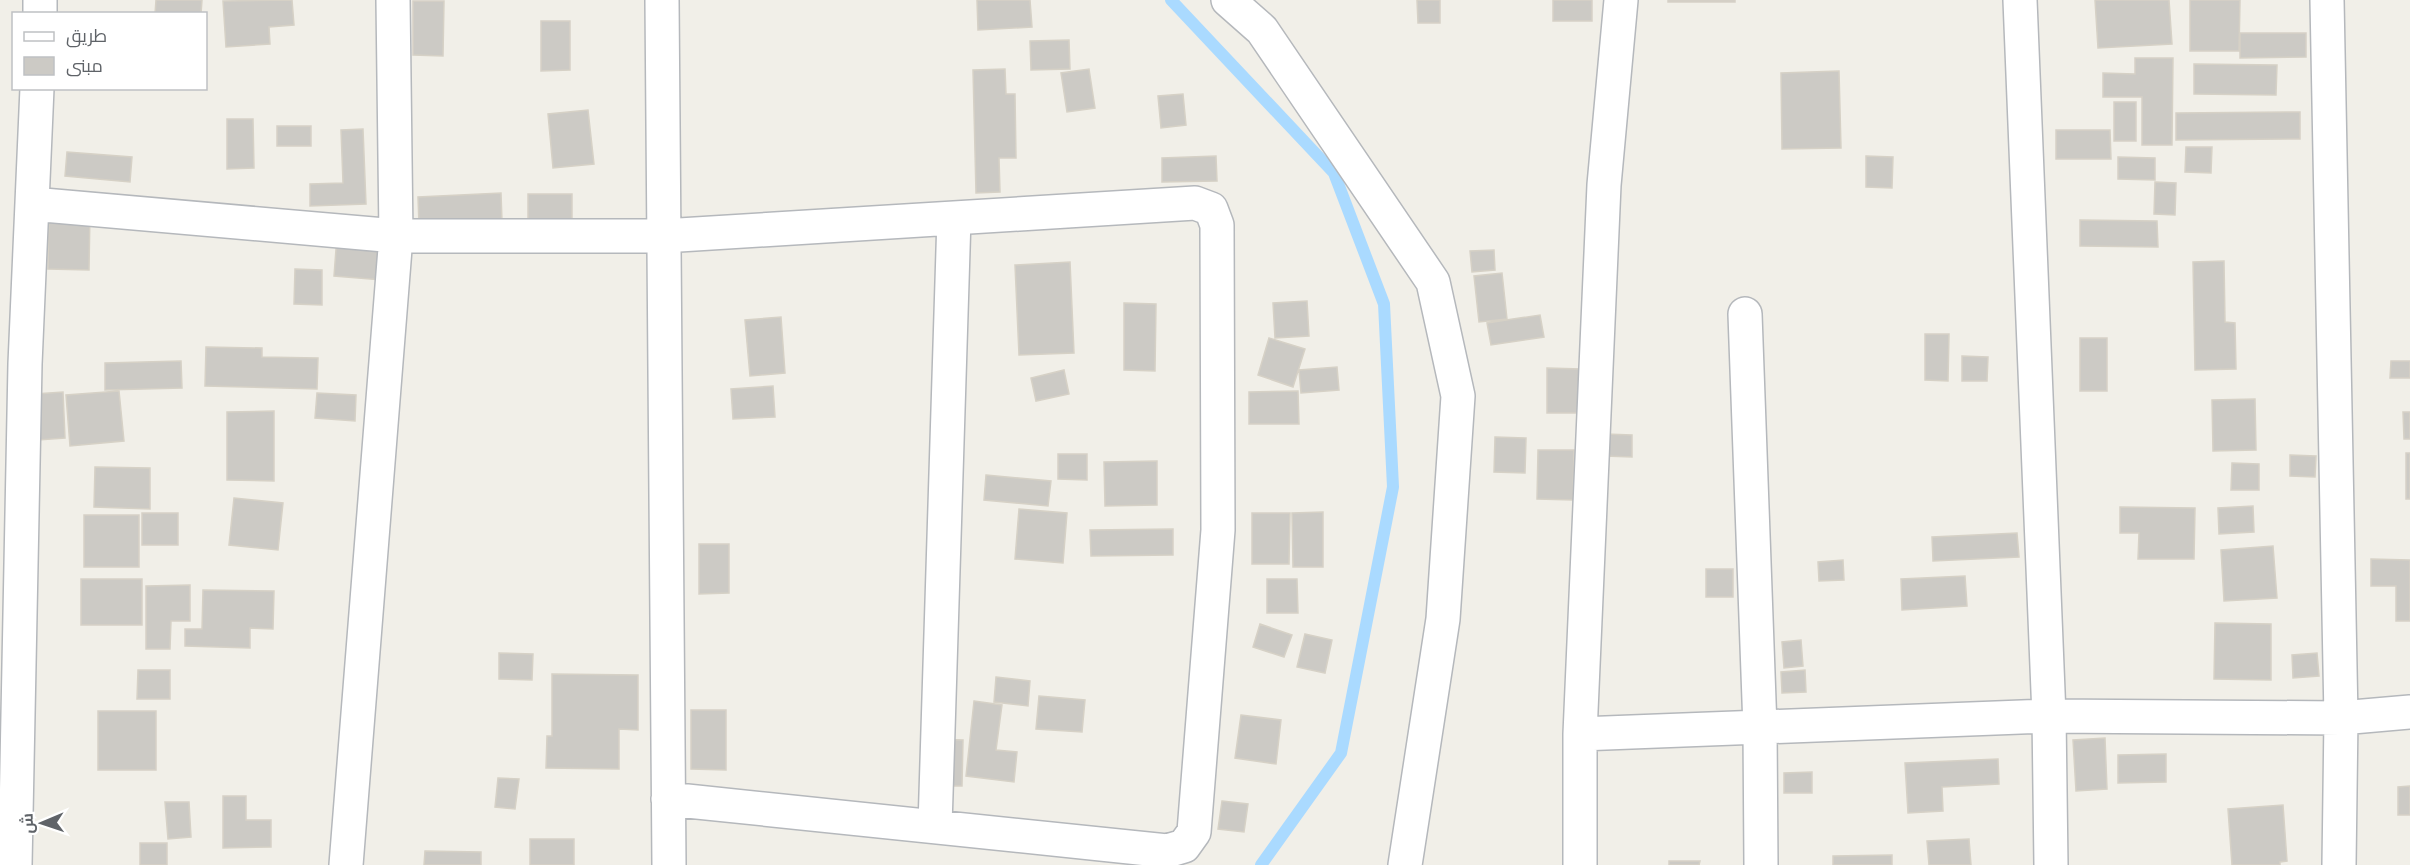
<svg xmlns="http://www.w3.org/2000/svg" width="2410" height="865" viewBox="0 0 2410 865" font-family="Arial,Cairo,sans-serif">
<style>
.lines{fill:none;stroke-linecap:round;stroke-linejoin:round}
.stream{stroke:#aadaff;stroke-width:12}
.building{fill:#cccac5;stroke:#d6d1c6;stroke-width:1.5}
.minor-casing{stroke:#b5b8bc;stroke-width:36}
.minor{stroke:#fff;stroke-width:33}
</style>
<rect width="100%" height="100%" fill="#f1efe8"/>
<g class="lines">
<path class="stream" d="M1171 0 1334 173 1384 304 1393 487 1341 753 1261 865"/>
</g>
<path class="building" d="M156 0H202L201 14H155Z
M292 0 294 25 269 27 270 44 226 47 223 1Z
M977 0H1030L1032 27 978 30Z
M1417 0H1440V23H1418Z
M1553 0H1592V21H1553Z
M1668 0H1735V2H1668Z
M2095 0H2169L2172 44 2098 48Z
M2190 0H2240L2239 51H2190Z
M413 1H444L443 56 413 55Z
M541 21H570V70L541 71Z
M2240 33H2306V57L2240 58Z
M1069 40 1070 69 1031 70 1030 41Z
M2135 58H2173L2172 145H2142V97H2103V73L2135 74Z
M2194 64 2277 65 2276 95 2194 94Z
M1005 69 1006 94H1015L1016 158H999L1000 192 976 193 973 70Z
M1089 69 1095 108 1067 112 1061 73Z
M1839 71 1841 148 1782 149 1781 73Z
M1183 94 1186 125 1161 128 1158 96Z
M2114 102H2136V141H2114Z
M588 110 594 164 553 168 548 114Z
M2300 112V139L2176 140V113Z
M227 119H253L254 168 227 169Z
M277 126H311V146H277Z
M363 129 366 204 310 206V184L343 183 341 130Z
M2056 130H2110L2111 159H2056Z
M2186 147H2212L2211 173 2185 172Z
M67 152 132 157 130 182 65 176Z
M1216 156 1217 181 1162 182V158Z
M1866 156 1893 157 1892 188 1866 187Z
M2118 157 2155 158V180L2118 179Z
M2155 182 2176 183 2175 215 2154 214Z
M501 193 502 221 419 225 418 197Z
M528 194H572V220L528 219Z
M49 212H90L89 270 48 269Z
M2080 220 2157 221 2158 247 2080 246Z
M337 236 386 240 382 280 334 276Z
M1494 250 1495 270 1472 272 1470 251Z
M2224 261 2225 322 2235 323 2236 369 2195 370 2193 262Z
M1070 262 1074 353 1019 355 1015 265Z
M295 269 322 270V305L294 304Z
M1502 273 1507 319 1479 322 1474 276Z
M1307 301 1309 336 1275 338 1273 303Z
M1124 303 1156 304 1155 371 1124 370Z
M1540 315 1544 337 1491 345 1487 323Z
M781 317 785 373 750 376 745 320Z
M1925 334H1949L1948 381 1925 380Z
M1269 338 1305 349 1293 387 1258 375Z
M2080 338H2107V391H2080Z
M206 347 262 348V357L318 358 317 389 205 386Z
M1962 356 1988 357 1987 381H1962Z
M181 361 182 388 105 390V363Z
M2391 361H2410V378H2390Z
M1337 367 1339 390 1301 393 1299 370Z
M1547 368 1581 369 1580 413H1547Z
M1064 370 1069 394 1036 401 1031 378Z
M773 386 775 417 733 419 731 389Z
M119 391 124 441 70 446 66 395Z
M1298 391 1299 424H1249V392Z
M63 392 65 438 38 440 35 394Z
M317 393 356 395 355 421 315 418Z
M2255 399 2256 450 2213 451 2212 400Z
M274 411V481L227 480V412Z
M2403 412H2410V439H2404Z
M1605 434 1632 435V457L1605 456Z
M1495 437 1526 438 1525 473 1494 472Z
M1538 450H1574L1573 500 1537 499Z
M2406 453H2410V499H2406Z
M1058 454H1087V480L1058 479Z
M2290 455 2316 456 2315 477 2290 476Z
M1157 461V505L1105 506 1104 462Z
M2232 463 2259 464V490H2231Z
M95 467 150 468V509L94 507Z
M986 475 1051 481 1048 506 984 500Z
M234 498 283 503 278 550 229 545Z
M2253 506 2254 532 2219 534 2218 508Z
M2120 507 2195 508 2194 559H2138L2139 533H2120Z
M1019 509 1067 513 1063 563 1015 559Z
M1323 512V567H1293L1292 513Z
M142 513H178V545H142Z
M1252 513H1290L1289 564H1252Z
M84 515H139V567H84Z
M1173 529V555L1091 556 1090 530Z
M2017 533 2019 557 1933 561 1932 537Z
M699 544H729V593L699 594Z
M2273 546 2277 598 2224 601 2221 550Z
M2371 559 2410 560V621H2396V586H2371Z
M1843 560 1844 580 1819 581 1818 562Z
M1706 569H1733V597H1706Z
M1965 576 1967 606 1902 610 1901 579Z
M81 579H142V625H81Z
M1267 579H1297L1298 613H1267Z
M190 585V621H171L170 649H146V586Z
M203 590 274 591 273 629 250 628V648L185 646V629H202Z
M2215 623 2271 624V680L2214 679Z
M1260 624 1292 635 1284 657 1253 647Z
M1305 634 1332 640 1325 673 1297 667Z
M1801 640 1803 666 1784 668 1782 642Z
M499 653 533 654 532 680 499 679Z
M2317 653 2319 676 2293 678 2292 655Z
M138 670H170V699H137Z
M1805 670 1806 692 1782 693 1781 672Z
M552 674 638 675V730L619 729V769L546 768 547 736H552Z
M996 677 1030 681 1028 706 994 702Z
M1039 696 1085 700 1082 732 1036 729Z
M974 701 1002 705 996 750 1017 752 1014 782 966 776Z
M691 710H726V770L691 769Z
M98 711H156V770H98Z
M1241 715 1281 720 1276 764 1235 758Z
M2105 738 2107 789 2076 791 2073 740Z
M934 739 963 740 962 786H933Z
M2166 754V782L2118 783V755Z
M1998 759 1999 784 1942 787 1943 811 1908 813 1905 763Z
M1812 772V793H1784V773Z
M498 778 519 779 515 809 495 807Z
M2410 786V815H2398V787Z
M223 796H246V820H271V847L223 848Z
M1222 801 1248 804 1244 832 1218 829Z
M165 802H189L191 837 168 839Z
M2283 805 2287 861 2280 862V865H2232L2228 809Z
M530 839H574V865H530Z
M1969 839 1971 865H1929L1927 841Z
M140 843H167V865H140Z
M425 851 481 852V865H424Z
M1892 855V865H1833V856Z
M1669 861H1700L1699 865H1669Z"/>
<g class="lines">
<g class="minor-casing">
<path id="minor" d="M662 0 669 865
M1228 0 1262 30 1433 282 1458 396 1443 619 1405 865
M2020 0 2049 716 2051 865
M2327 0 2341 718 2339 865
M40 14V0
M32 204 396 236H663L1195 203 1211 209 1217 225 1218 530 1194 832 1184 846 1167 851 668 799
M1745 314 1760 728 1761 865
M1580 734 2049 716 2341 718 2410 712
M935 826 954 218
M15 865 25 364 37 88
M346 865 396 236 393 0
M1580 865V734L1604 185 1621 0"/>
</g>
<use href="#minor" class="minor"/>
</g>
<rect x="12" y="12" width="195" height="78" fill="#ffffff" stroke="#bfc1c3" stroke-width="1.5"/>
<rect x="24" y="32" width="30" height="9" fill="#ffffff" stroke="#bfc1c3" stroke-width="1.5"/>
<text x="66" y="42" font-size="18" fill="#5f6368">طريق</text>
<rect x="24" y="57" width="30" height="18" fill="#cccac5" stroke="#bfc1c3" stroke-width="1.5"/>
<text x="66" y="72" font-size="18" fill="#5f6368">مبنى</text>
<g transform="translate(42 823) rotate(268)" stroke="#ffffff" stroke-width="4.5" paint-order="stroke">
<path d="M0-4.5L10 22L0 15L-10 22Z" fill="#5f6368"/>
<text y="-9" font-size="16" font-weight="bold" text-anchor="middle" fill="#5f6368">ش</text>
</g>
</svg>
